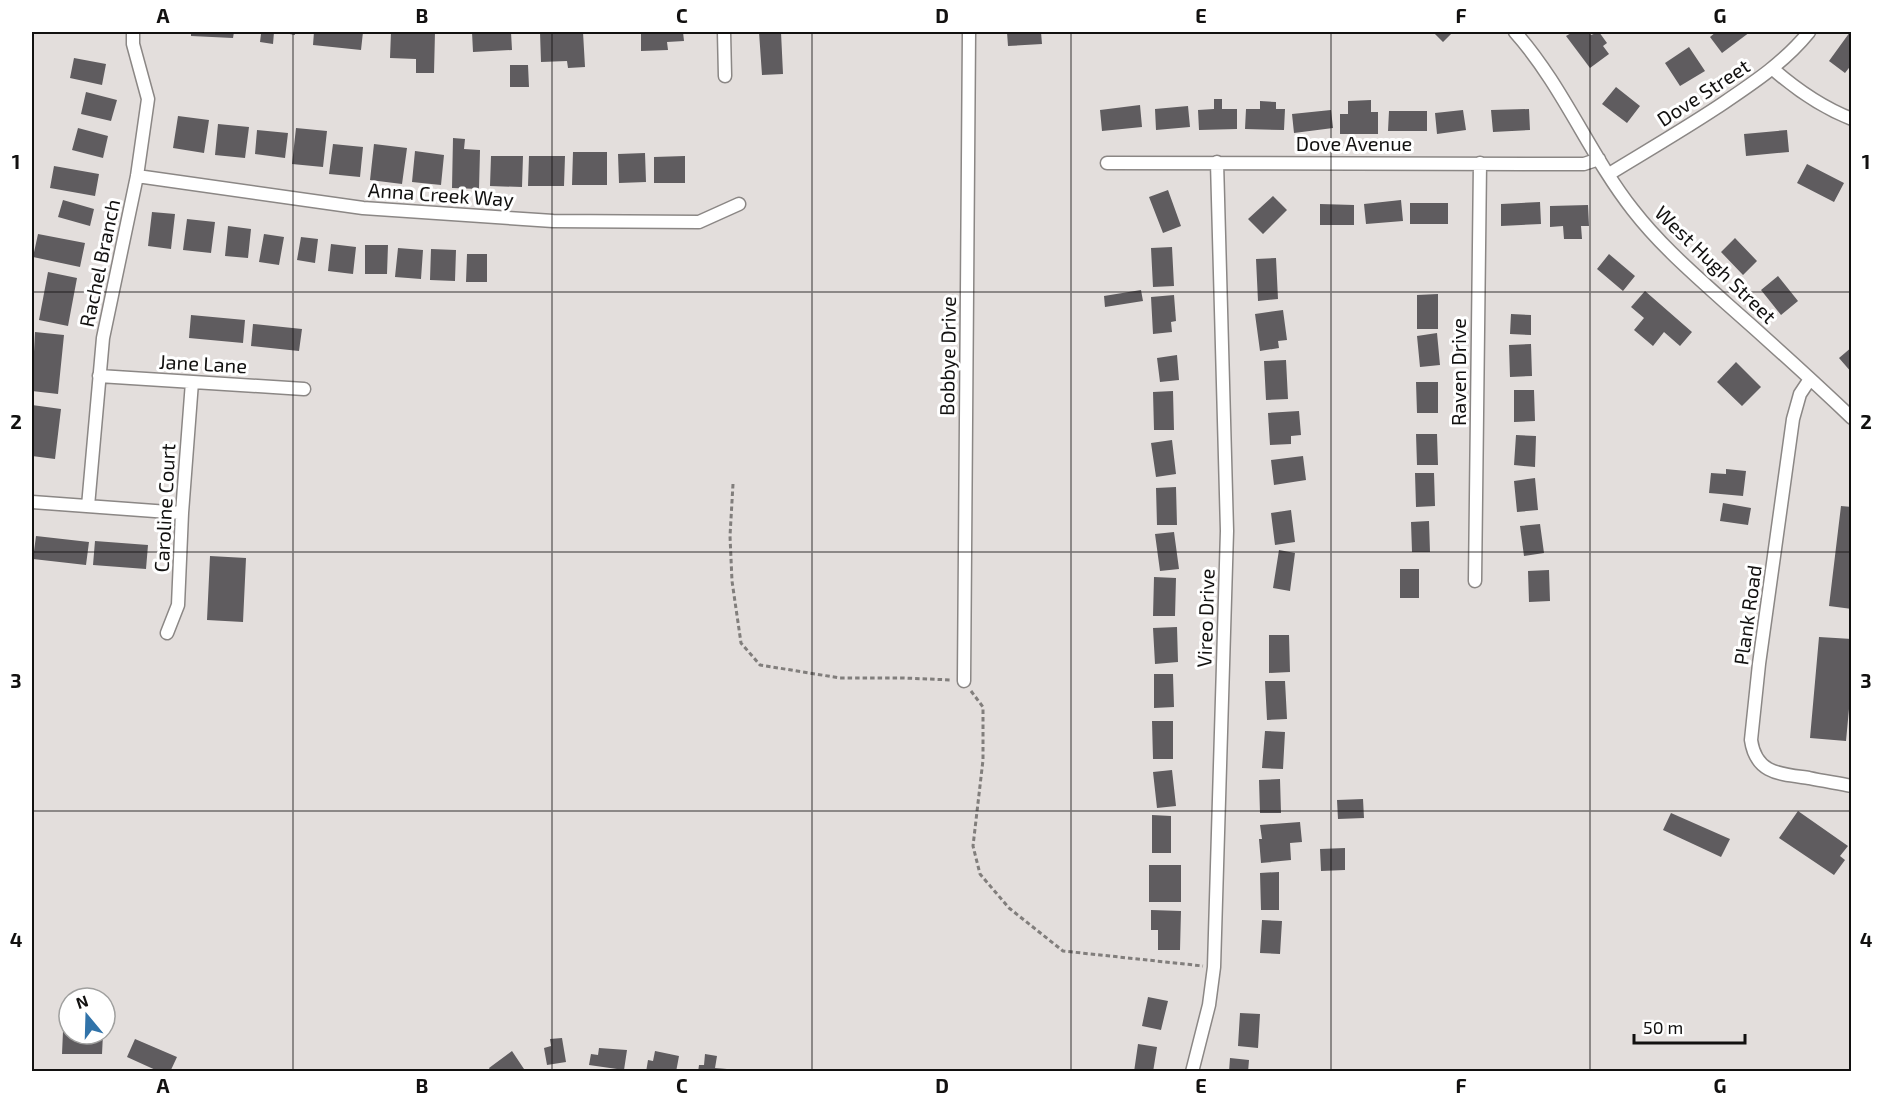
<svg xmlns="http://www.w3.org/2000/svg" width="1883" height="1103" viewBox="0 0 1883 1103" font-family="'Exo 2',sans-serif">
<style>
.building{fill:#5f5c5f}
.lines{fill:none;stroke-linecap:round;stroke-linejoin:round}
.minor-casing{stroke:#8b8785;stroke-width:15}
.path{stroke:#817e7c;stroke-width:3;stroke-dasharray:4.5 3;stroke-linecap:butt}
.minor{stroke:#fff;stroke-width:12}
.grid{fill:none;stroke:#121110;stroke-width:1.5;stroke-opacity:0.55}
.labels{text-anchor:middle;dominant-baseline:central;stroke-width:6;stroke-linejoin:round;paint-order:stroke}
.street-label{font-size:20px;fill:#121110;stroke:#fff}
.neatline{fill:none;stroke:#121110;stroke-width:2}
.grid-label{font-size:20px;text-anchor:middle;font-weight:bold;fill:#121110}
</style>
<rect width="100%" height="100%" fill="#e3dedc"/>
<path class="building" d="M191 32H234L233 38 191 36Z
M251 32H274L273 44 260 42 261 34 251 33Z
M279 32H295V35Z
M314 32H363L361 50 313 45Z
M391 32H435L434 73H416V59L390 58Z
M472 32H511L512 50 473 52Z
M540 32H583L585 67 568 68 567 61 541 62Z
M641 32H683L684 41 667 42 668 50 641 51Z
M759 32H781L783 74 762 75Z
M1007 32H1041L1042 44 1008 46Z
M1433 32H1453L1443 42Z
M1573 32H1589L1591 35 1599 32 1607 43 1603 46 1609 54 1590 68 1566 36Z
M1716 32H1750L1722 53 1710 37Z
M1850 32 1852 64 1845 73 1829 61Z
M1689 47 1705 71 1680 86 1665 63Z
M74 58 106 64 102 85 70 78Z
M510 65H528L529 87H510Z
M1616 87 1640 106 1627 123 1602 104Z
M86 92 117 100 111 121 81 114Z
M1214 99H1222V109H1237V129L1199 130 1198 110 1214 109Z
M1371 100V112H1378V134H1340V114H1348V101Z
M1260 101 1276 102V109H1285L1284 130 1245 129 1246 109H1260Z
M1140 105 1142 127 1102 131 1100 110Z
M1188 106 1190 127 1156 130 1155 109Z
M1529 109 1530 130 1493 132 1491 110Z
M1331 110 1333 128 1294 133 1292 114Z
M1463 110 1466 130 1437 134 1435 113Z
M1389 111H1427V131H1388Z
M178 116 209 120 204 153 173 148Z
M218 124 249 127 245 158 215 155Z
M78 128 108 136 103 158 72 150Z
M296 128 327 131 323 167 292 164Z
M257 130 288 133 285 158 255 154Z
M1787 130 1789 152 1746 156 1744 134Z
M453 138 465 139 464 149 480 150 479 189 452 188Z
M333 144 363 147 360 177 329 174Z
M374 144 407 148 402 184 370 180Z
M415 151 444 155 441 185 412 182Z
M573 152H607V185H572Z
M645 153 646 182 619 183 618 154Z
M491 156H523L522 187 490 186Z
M529 156H565L564 186H528Z
M685 156V183H654V157Z
M1807 164 1844 183 1834 202 1797 183Z
M54 166 99 174 95 196 50 188Z
M1168 190 1181 226 1163 233 1149 197Z
M1273 196 1287 210 1263 234 1248 219Z
M63 200 94 209 90 226 58 217Z
M1401 200 1403 221 1366 224 1364 204Z
M1540 202 1541 224 1501 226V204Z
M1410 203H1448V224H1410Z
M1320 204 1354 205V225H1320Z
M1588 205 1589 226H1581L1582 239H1564L1563 226 1550 227V206Z
M152 212 175 214 171 249 148 246Z
M187 219 215 222 211 253 183 250Z
M228 226 251 229 248 258 225 256Z
M38 234 85 243 80 267 33 257Z
M264 234 284 237 279 265 259 262Z
M301 237 318 239 315 263 297 260Z
M1735 238 1757 261 1743 275 1721 252Z
M331 244 356 247 353 274 328 271Z
M365 245H388L387 274H365Z
M1172 247 1174 286 1153 287 1151 248Z
M398 248 423 250 421 279 395 277Z
M431 249 456 250 455 281 430 280Z
M467 254H487V282H466Z
M1609 254 1635 276 1623 291 1597 269Z
M1276 258 1278 299 1258 301 1256 259Z
M48 272 77 278 68 326 39 320Z
M1778 276 1798 301 1781 315 1761 290Z
M1141 290 1143 301 1105 307 1104 296Z
M1645 291 1692 332 1680 346 1664 332 1653 346 1634 330 1644 318 1631 307Z
M1438 294V329H1417V295Z
M1174 295 1176 321 1171 322 1172 332 1153 334 1151 297Z
M1283 310 1287 340 1278 341 1279 348 1260 351 1255 314Z
M1511 314 1531 315V335L1510 334Z
M191 315 245 320 243 343 189 338Z
M253 324 302 329 299 351 251 346Z
M35 332 64 335 58 394 32 391Z
M1437 333 1440 365 1420 367 1417 336Z
M1531 344 1532 376 1510 377 1509 345Z
M1852 347V373L1839 358Z
M1177 355 1179 380 1160 382 1157 358Z
M1286 360 1288 399 1266 400 1264 361Z
M1736 362 1761 387 1742 406 1717 382Z
M1416 382H1438V413H1417Z
M1514 390H1534L1535 421 1514 422Z
M1173 391 1174 430H1154L1153 392Z
M32 405 61 409 55 459 32 456Z
M1299 411 1301 435 1291 436V444L1270 445 1268 413Z
M1416 434H1437L1438 465H1417Z
M1516 435 1536 436 1535 467 1514 465Z
M1172 440 1176 474 1156 477 1151 443Z
M1303 456 1306 480 1274 485 1271 460Z
M1726 469 1746 471 1743 496 1709 493 1711 473 1726 474Z
M1415 473H1434L1435 506 1416 507Z
M1535 478 1538 510 1517 512 1514 481Z
M1176 487 1177 525H1157L1156 488Z
M1723 503 1751 508 1748 525 1720 521Z
M1841 506 1852 507V609L1829 606Z
M1291 510 1295 542 1275 545 1271 513Z
M1429 521 1430 552H1412L1411 522Z
M1540 524 1544 553 1524 556 1520 526Z
M1174 532 1179 569 1160 571 1155 534Z
M36 536 89 542 86 565 33 559Z
M95 541 148 545 146 569 93 565Z
M1279 550 1295 553 1290 591 1273 588Z
M210 556 246 558 243 622 207 620Z
M1400 569H1419V598H1400Z
M1549 570 1550 601 1529 602 1528 571Z
M1154 577 1176 578 1175 616H1153Z
M1177 627 1178 662 1155 664 1153 628Z
M1269 635H1289L1290 672 1269 673Z
M1819 637 1852 639V677L1846 741 1810 738Z
M1154 674H1173L1174 707 1154 708Z
M1265 681H1285L1287 719 1267 720Z
M1152 721H1173V759H1153Z
M1265 731 1285 732 1283 769 1262 768Z
M1172 770 1176 806 1157 808 1153 772Z
M1280 779 1281 813H1260L1259 780Z
M1363 799 1364 818 1338 819 1337 800Z
M1798 811 1848 846 1840 856 1845 860 1834 875 1779 838Z
M1671 813 1730 839 1721 857 1663 830Z
M1152 815 1171 816V853H1152Z
M1300 822 1302 842 1290 843 1291 860 1261 863 1259 839H1262L1260 825Z
M1345 848V870L1321 871 1320 849Z
M1149 865H1181V902H1149Z
M1279 872V910H1261L1260 873Z
M1151 910 1181 911 1180 950H1158V930H1151Z
M1262 920 1282 921 1280 954 1260 953Z
M1148 997 1168 1001 1161 1030 1142 1026Z
M1240 1013 1260 1014 1258 1048 1238 1046Z
M63 1031H69V1034H103L102 1054H62Z
M562 1038 566 1062 547 1065 544 1048 551 1046 550 1039Z
M135 1039 177 1057 170 1072H160L127 1057Z
M1138 1044 1157 1047 1153 1072H1134Z
M599 1048 627 1050 624 1070 589 1065 591 1054 598 1055Z
M512 1051 526 1072H491L489 1068Z
M655 1051 679 1056 676 1072H646L648 1060 653 1061Z
M705 1054 717 1056 715 1068 727 1069 726 1072H698L699 1065H704Z
M1230 1058 1249 1060 1248 1072H1229Z"/>
<g class="lines">
<g class="minor-casing">
<path id="minor" d="M724 32 725 76
M1515 32C1563 86 1589 154 1633 210 1661 246 1694 274 1727 304 1769 341 1811 379 1852 418
M1773 69C1797 90 1821 107 1852 119
M1107 163 1573 164H1584L1599 159
M1609 174C1645 152 1681 131 1716 108 1750 85 1783 64 1809 32
M137 176 363 208 553 221 699 222 739 204
M99 376 304 389
M1810 379 1800 394 1793 419 1759 664 1751 740C1756 774 1780 774 1809 778 1823 781 1837 783 1852 786
M32 502 182 513
M88 506 103 338 137 176 148 99 133 44V32
M1475 581 1480 163
M167 633 178 605 182 513 192 382
M964 681 969 32
M1192 1072 1209 1005 1214 967 1227 531 1217 162"/>
</g>
<path class="path" d="M733 484 730 536 732 581 741 643 760 665 840 678H904L952 680
M971 691 983 707V760L973 846 980 874 1009 908 1063 951 1203 966"/>
<use href="#minor" class="minor"/>
</g>
<path class="grid" d="M293 32V1072M552 32V1072M812 32V1072M1071 32V1072M1331 32V1072M1590 32V1072M32 292H1852M32 552H1852M32 811H1852"/>
<g class="labels">
<g class="street-label">
<text transform="translate(1703 92) rotate(-33)">Dove Street</text>
<text x="1354" y="143">Dove Avenue</text>
<text transform="translate(441 194) rotate(4)">Anna Creek Way</text>
<text transform="translate(99 263) rotate(-78)">Rachel Branch</text>
<text transform="translate(1716 264) rotate(44)">West Hugh Street</text>
<text transform="translate(947 356) rotate(-89)">Bobbye Drive</text>
<text transform="translate(203 363) rotate(3)">Jane Lane</text>
<text transform="translate(1458 372) rotate(-90)">Raven Drive</text>
<text transform="translate(164 508) rotate(-87)">Caroline Court</text>
<text transform="translate(1747 615) rotate(-82)">Plank Road</text>
<text transform="translate(1205 618) rotate(-88)">Vireo Drive</text>
</g>
</g>
<rect width="1883" height="1103" fill="none" stroke="#ffffff" stroke-width="66"/>
<g transform="translate(87 1016) rotate(341)"><circle r="28" fill="#ffffff" stroke="#a0a09f" stroke-width="1.5"/>
<path d="M0-4.5L10 22L0 15L-10 22Z" fill="#3173a9"/>
<text y="-9" font-size="16" font-weight="bold" text-anchor="middle" fill="#121110">N</text>
</g>
<path d="M1634 1034v9h111v-9" fill="none" stroke="#121110" stroke-width="3"/>
<text x="1643" y="1034" font-size="18" fill="#121110" stroke="#ffffff" stroke-width="4.5" paint-order="stroke">50 m</text>
<rect x="33" y="33" width="1817" height="1037" class="neatline"/>
<g class="grid-label">
<text x="163" y="23">A</text>
<text x="422" y="23">B</text>
<text x="682" y="23">C</text>
<text x="942" y="23">D</text>
<text x="1201" y="23">E</text>
<text x="1461" y="23">F</text>
<text x="1720" y="23">G</text>
<text x="16" y="169">1</text>
<text x="1866" y="169">1</text>
<text x="16" y="429">2</text>
<text x="1866" y="429">2</text>
<text x="16" y="688">3</text>
<text x="1866" y="688">3</text>
<text x="16" y="947">4</text>
<text x="1866" y="947">4</text>
<text x="163" y="1093">A</text>
<text x="422" y="1093">B</text>
<text x="682" y="1093">C</text>
<text x="942" y="1093">D</text>
<text x="1201" y="1093">E</text>
<text x="1461" y="1093">F</text>
<text x="1720" y="1093">G</text>
</g>
</svg>
